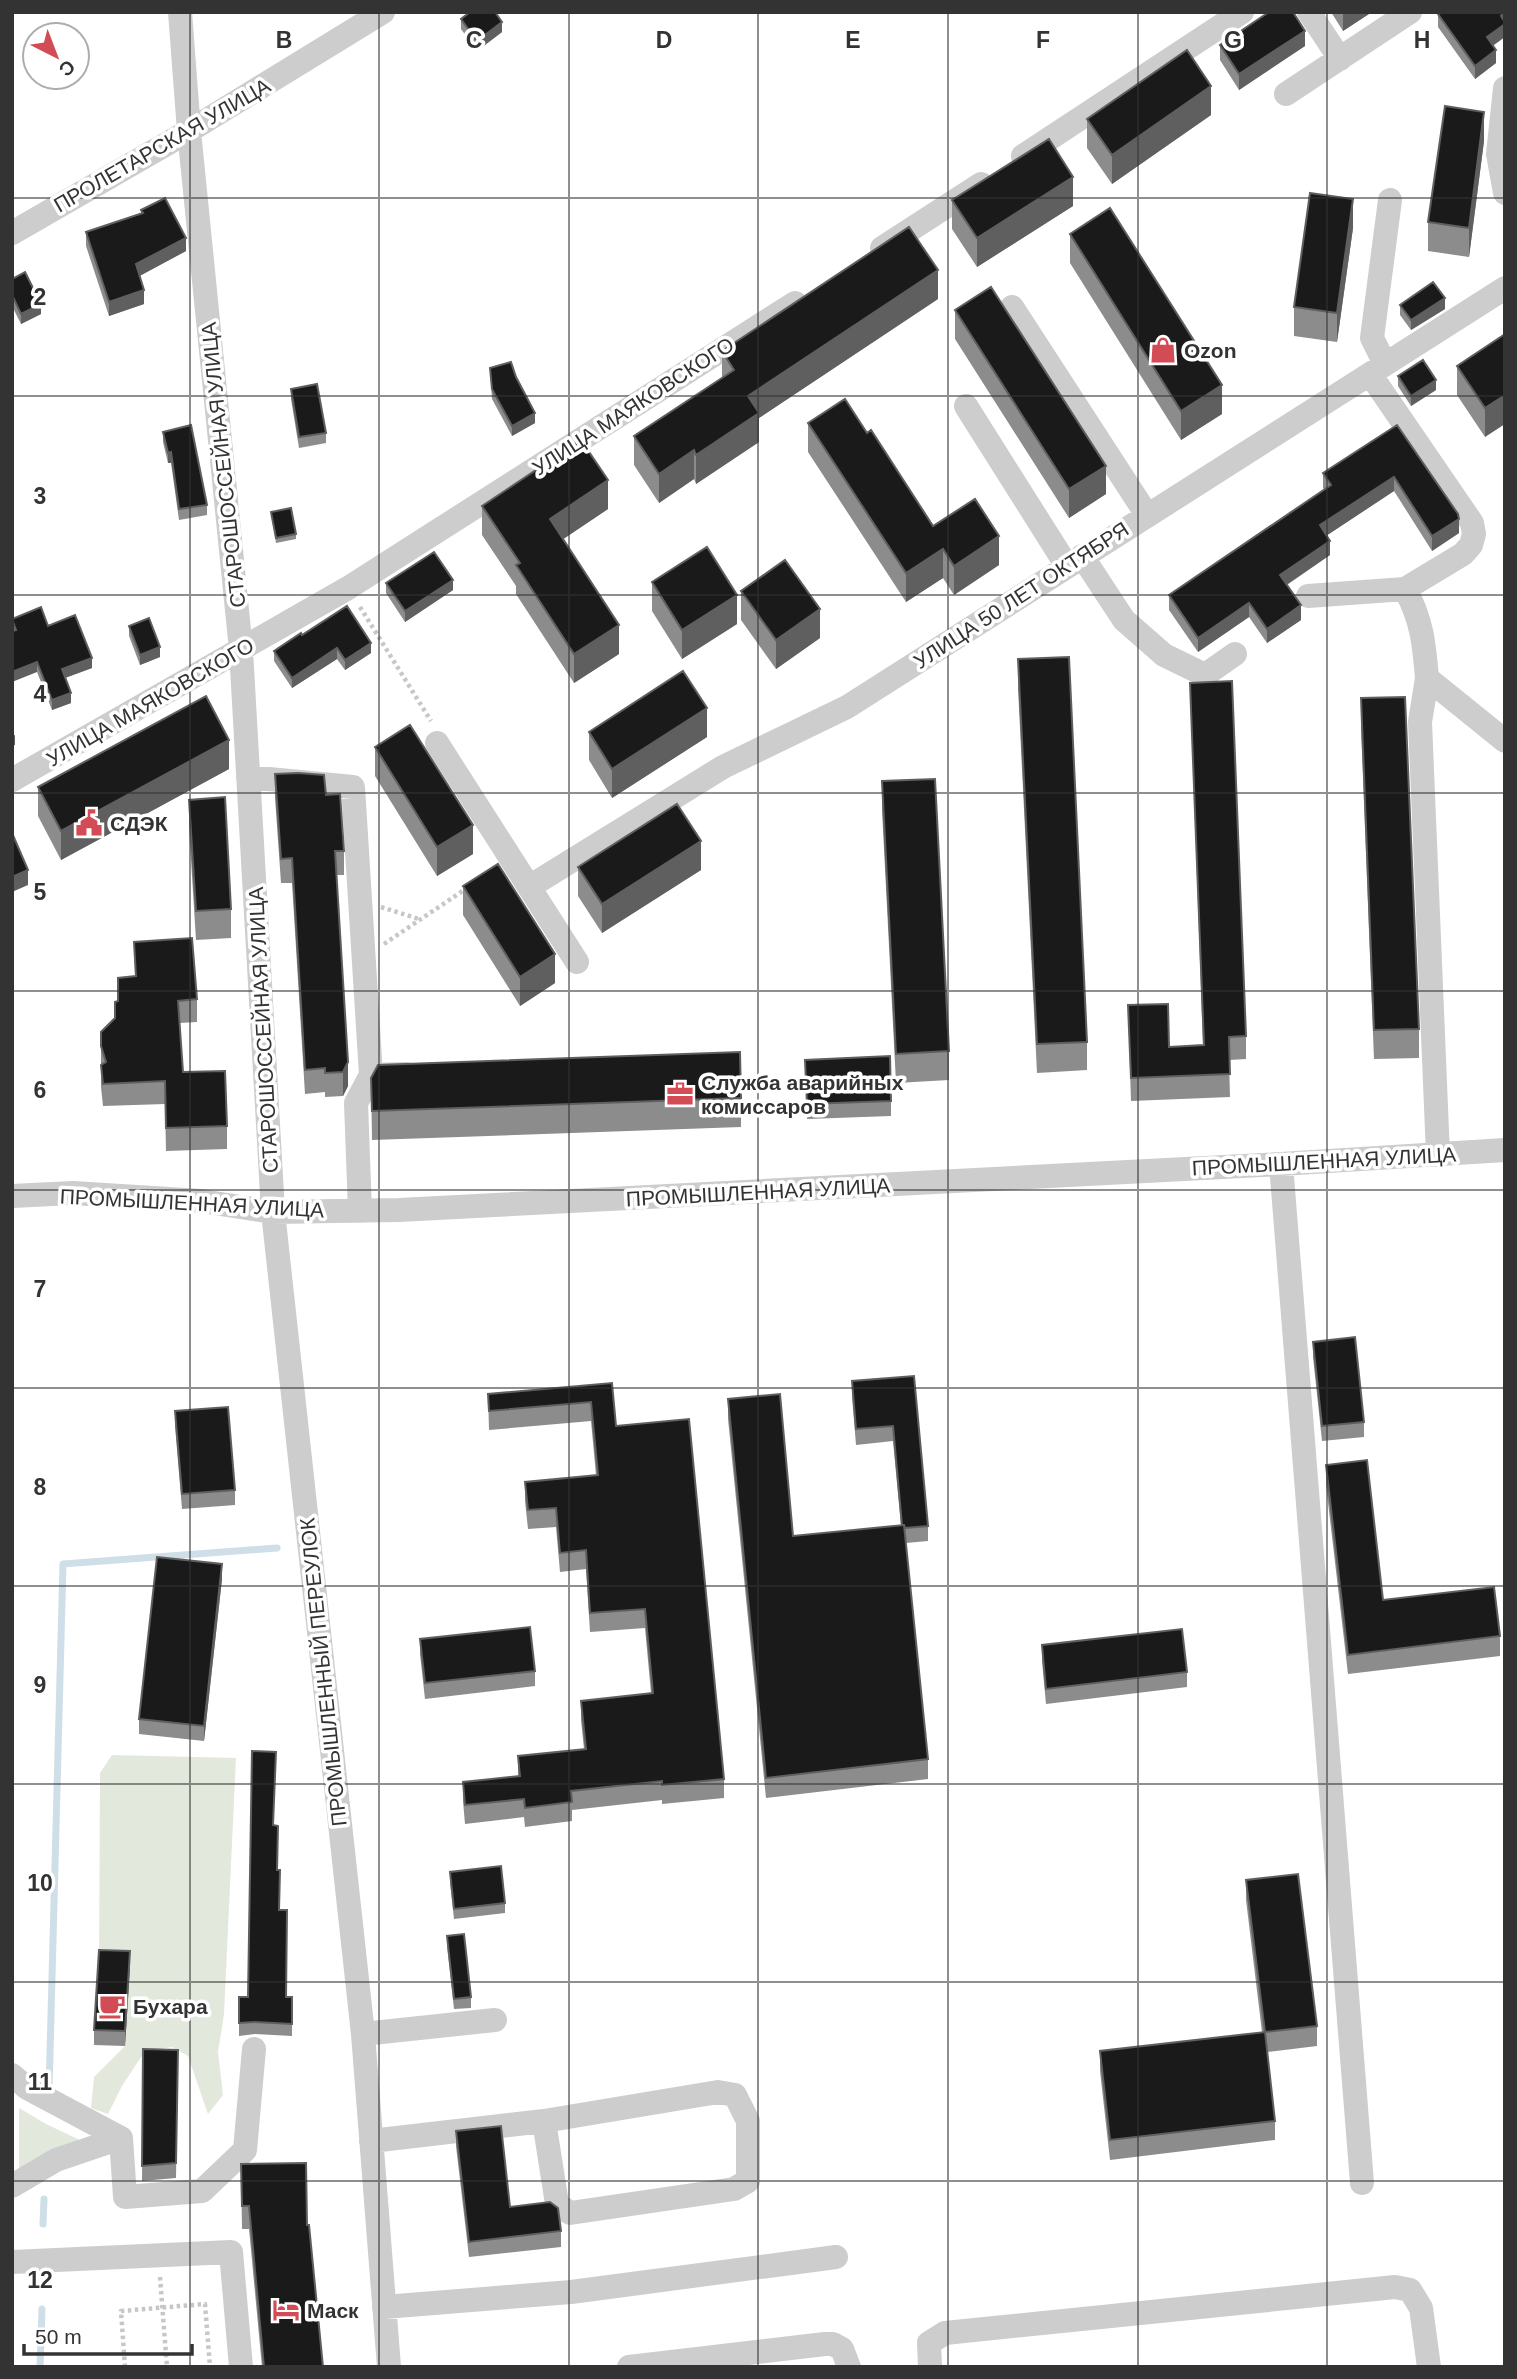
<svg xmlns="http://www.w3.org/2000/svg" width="1517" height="2379" viewBox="0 0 1517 2379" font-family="Helvetica,sans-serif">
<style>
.green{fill:#e3e8dd}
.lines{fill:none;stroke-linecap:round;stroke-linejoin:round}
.stream{stroke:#cfdfe8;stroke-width:7}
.path{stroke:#c7c7c7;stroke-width:4.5;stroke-dasharray:3.5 3.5;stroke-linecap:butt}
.minor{stroke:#cdcdcd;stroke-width:24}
.wall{fill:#8c8c8c}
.shaded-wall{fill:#5f5f5f}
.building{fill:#1a1a1a;stroke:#5f5f5f;stroke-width:2}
.grid{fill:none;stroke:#333;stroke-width:2;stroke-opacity:0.55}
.labels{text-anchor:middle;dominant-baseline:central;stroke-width:7;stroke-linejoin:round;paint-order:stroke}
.street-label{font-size:21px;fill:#333;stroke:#fff}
.poi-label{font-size:21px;font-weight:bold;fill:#333;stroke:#fff;text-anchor:start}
.grid-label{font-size:23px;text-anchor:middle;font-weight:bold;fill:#333;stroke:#fff;stroke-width:7;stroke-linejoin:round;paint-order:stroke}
</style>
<rect width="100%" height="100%" fill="#fff"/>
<path class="green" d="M112 1755 236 1758 224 2014 218 2052 223 2095 208 2114 188 2056 172 2047 145 2051 122 2086 108 2114 91 2108 94 2077 125 2046 130 1967 99 1965 100 1773Z
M19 2108 46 2124 82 2141 19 2170Z"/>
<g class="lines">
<path class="stream" d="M49 2091 63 1564 277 1548
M43 2224 44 2199
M40 2367 42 2309"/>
<path class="path" d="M360 607 431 721
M381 907 419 919
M384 944 467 888
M160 2277 167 2367
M125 2367 121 2311 205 2304 210 2367"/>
<path class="minor" d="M180 12 189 131 241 650 273 1212 363 2034 389 2367
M1309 12 1340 59
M1505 88 1498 154 1505 193
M1286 94 1410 12
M1023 156 1242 12
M12 233 189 131 383 12
M882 248 981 184
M1012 307 1147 515
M1385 364 1372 338 1390 200
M966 406 1067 566
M1082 556 1124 620 1164 655 1205 675 1235 654
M1405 589C1422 620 1424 643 1427 678L1505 741
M1308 596 1405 589 1463 554 1471 545 1474 534 1472 523 1370 374
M1427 678 1420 722 1438 1155
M437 743 577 962
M248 777 353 787 371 1075
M12 780 348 588 795 303
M529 887 723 767 847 707 1505 288
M1281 1164 1362 2183
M12 1196 73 1193 201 1201 273 1212 399 1210 1281 1164 1505 1150
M360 1211 356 1103 371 1075 406 1074
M363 2034 495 2020
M12 2075 27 2088 121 2138 56 2160 12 2186
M121 2138 125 2197 202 2191 245 2150 254 2049
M371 2141 544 2121 718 2092 735 2095 748 2121V2181L734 2189 570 2213 557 2204 544 2121
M12 2262 231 2252 241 2367
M384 2307 571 2292 836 2257
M629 2367 825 2344H833L842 2349 849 2367
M930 2367 929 2343 945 2333 1395 2287 1410 2290 1421 2308 1429 2367"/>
</g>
<path class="wall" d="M1331 12H1372L1343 31Z
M1438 14 1493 46 1496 63 1475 79 1438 27Z
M461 19 502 32 477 51 461 29Z
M1220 45 1305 46 1239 90 1220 60Z
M1211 115 1112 184 1087 148V119Z
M1484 141 1469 257 1428 251V222Z
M952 200 1073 206 977 267 952 229Z
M141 210 186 251 139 276 144 304 109 316 86 246V232L141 213Z
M1353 228 1337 342 1294 336V307Z
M1070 234 1222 414 1181 440 1070 263Z
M12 279 41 314 21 324 12 306Z
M938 299 759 418V442L696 484 694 479 659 503 634 465V436L722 378V351Z
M1400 305 1445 309 1411 330 1400 315Z
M955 310 1106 494 1069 518 955 339Z
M1505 334 1485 437 1457 395V366Z
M490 368 516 377 535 423 512 436 492 399Z
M1398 376 1436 390 1411 406 1398 386Z
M291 389 326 433V443L299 448 291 399Z
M808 423 867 433 933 526 999 565 954 595 943 578 906 602 808 452Z
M1397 425 1459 533 1432 551 1394 491 1327 535 1330 555 1287 585 1301 620 1267 643 1249 617 1198 652 1169 610V595L1324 489 1323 488V473Z
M163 432 207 505V515L179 520 171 463H168L163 442Z
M482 506 608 509 563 539 619 654 574 683 516 594V586L482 535Z
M271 512 296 534V539L276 543Z
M652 582 737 624 682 659 652 611Z
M386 583 453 590 405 622 386 593Z
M741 591 820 638 776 669 741 620Z
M12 619 48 626 92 668 65 678 71 703 52 710 37 672 13 631Z
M129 626 160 657 140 665 129 636Z
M302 635 371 653 345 670 337 659 292 688 274 661V651Z
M1018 659 1087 1042V1070L1037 1073 1018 688Z
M1190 683 1246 1036V1059L1229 1060 1230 1097 1131 1101 1128 1005 1169 1047 1203 1046Z
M1361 698 1419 1029V1058L1374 1059 1361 727Z
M589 732 707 737 612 798 589 760Z
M375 747 473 854 437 876 375 776Z
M229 769 61 860 38 816V787Z
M275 774 326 795 344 851V875H336L348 1086 343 1096 325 1097V1092L305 1094 292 883H281L275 798Z
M882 781 949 1051V1080L896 1083 882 810Z
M189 800 231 909V938L196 940 189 828Z
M578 867 701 870 602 933 578 896Z
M463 886 555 983 520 1006 463 915Z
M134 942 197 999V1022L179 1023 183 1072 227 1126V1149L166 1151 165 1104 103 1106 101 1087V1046L115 1018 118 1001V978L135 976Z
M805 1060 891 1101V1116L807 1119Z
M371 1078 741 1098V1127L372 1140Z
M1313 1342 1364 1422V1437L1322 1441 1313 1357Z
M914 1376 928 1526V1541L906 1543 928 1759V1779L766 1798 728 1419V1399L793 1536 901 1526 893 1441 856 1445 852 1396V1381Z
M612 1383 616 1426 724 1779V1798L662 1804V1800L572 1810V1821L525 1827 524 1817 465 1824 463 1801V1782L518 1776V1756L584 1749 581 1720V1701L651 1693 645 1628 590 1632 586 1569 560 1572 556 1527 528 1529 525 1501V1482L596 1475 591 1421 489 1430 488 1394Z
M175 1411 235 1490V1505L182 1509 175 1426Z
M1326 1465 1383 1600 1500 1636V1656L1348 1674 1326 1485Z
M222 1579 204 1741 139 1734V1719Z
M420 1639 535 1671V1686L425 1699 420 1654Z
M1042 1645 1187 1672V1687L1046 1704 1042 1661Z
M273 1825 286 1997H292V2036L255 2034 239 2036V1997H248Z
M450 1872 505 1903V1913L454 1919 450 1882Z
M1246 1880 1317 2026V2046L1267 2052 1275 2121V2140L1110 2160 1100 2071V2051L1262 2032 1246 1900Z
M447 1936 471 1997V2008L454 2009 447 1946Z
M130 1966 125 2046 94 2045V2030Z
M143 2049 178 2050 176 2178 142 2181Z
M456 2131 510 2207 561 2231V2247L469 2257 456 2146Z
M241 2164 307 2225 323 2367H262L249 2229H242Z"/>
<path class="shaded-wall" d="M1343 12H1372L1343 31Z
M1505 13V37L1487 50V37L1501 16Z
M502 22V32L477 51V41Z
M1305 31V46L1239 90V74Z
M1496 50V63L1475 79V66Z
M1211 86V115L1112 184V155Z
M1484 112V141L1469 257V228Z
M1073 177V206L977 267V238Z
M1353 199V228L1337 342V313Z
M186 238V251L136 278V264Z
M938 270V299L759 418V442L696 484V455L748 396Z
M144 290V304L109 316V302Z
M1445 298V309L1411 330V320Z
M41 304V314L21 324V314Z
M1436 380V390L1411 406V396Z
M1222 385V414L1181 440V411Z
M1505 395V424L1485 437V408Z
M535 413V423L512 436V426Z
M694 450V479L659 503V474Z
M171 452V463H168V453Z
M1106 466V494L1069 518V489Z
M1394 477V491L1320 540V525Z
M608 480V509L550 548V519Z
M1459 519V533L1432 551V536Z
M999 536V565L954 595V566Z
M1330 541V555L1280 589V575Z
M943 549V578L906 602V573Z
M453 580V590L405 622V611Z
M737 595V624L682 659V630Z
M1249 603V617L1198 652V638Z
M1301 605V620L1267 643V629Z
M820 609V638L776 669V640Z
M619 625V654L574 683V654Z
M371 643V653L345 670V660Z
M160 647V657L140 665V655Z
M337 648V659L292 688V678Z
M92 658V668L62 679V669Z
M37 662V672L12 682V672Z
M71 693V703L52 710V700Z
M707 708V737L612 798V769Z
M15 735V745L12 746V736Z
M229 740V769L61 860V831Z
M473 825V854L437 876V847Z
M701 841V870L602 933V904Z
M28 870V885L12 892V877Z
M555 954V983L520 1006V977Z
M348 1062V1086L343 1096V1072Z
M222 1564V1579L204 1741V1726Z
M130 1951V1966L125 2046V2031Z"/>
<path class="building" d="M470 12H495L502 22 477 41 461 19Z
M1269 12H1293L1305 31 1239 74 1220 45Z
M1441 12H1505L1501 16 1505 22V24L1487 37 1496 50 1475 66 1438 14Z
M1187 50 1211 86 1112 155 1087 119Z
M1445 106 1484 112 1469 228 1428 222Z
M1049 139 1073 177 977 238 952 200Z
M1310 193 1353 199 1337 313 1294 307Z
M165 198 186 238 136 264 144 290 109 302 86 232 143 213 141 210Z
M1110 208 1222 385 1181 411 1070 234Z
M909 227 938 270 748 396 759 413 696 455 694 450 659 474 634 436 734 370 722 351Z
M25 272 41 304 21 314 12 295V279Z
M1433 282 1445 298 1411 320 1400 305Z
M991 287 1106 466 1069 489 955 310Z
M1505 334V395L1485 408 1457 366Z
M1423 360 1436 380 1411 396 1398 376Z
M511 362 516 377 535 413 512 426 492 389 490 368Z
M317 384 326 433 299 437 291 389Z
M845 399 867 433 871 430 933 526 975 499 999 536 954 566 943 549 906 573 808 423Z
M191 425 207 505 179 509 171 452 168 453 163 432Z
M1397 425 1458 514 1459 519 1432 536 1394 477 1320 525 1330 541 1280 575 1301 605 1267 629 1249 603 1198 638 1169 595 1331 485 1323 473Z
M581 440 608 480 550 519 619 625 574 654 516 565 520 563 482 506Z
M291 508 296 534 276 538 271 512Z
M707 547 737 595 682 630 652 582Z
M434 552 453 580 405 611 386 583Z
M785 560 820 609 776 640 741 591Z
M347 606 371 643 345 660 337 648 292 678 274 651 301 633 302 635Z
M41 607 48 626 75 615 92 658 62 669 71 693 52 700 37 662 12 672V631L16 630 12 619Z
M149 618 160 647 140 655 129 626Z
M1069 657 1087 1042 1037 1044 1018 659Z
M683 671 707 708 612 769 589 732Z
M1232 681 1246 1036 1229 1037 1230 1074 1131 1078 1128 1005 1168 1004 1169 1047 1204 1045 1190 683Z
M206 696 229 740 61 831 38 787Z
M1405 697 1419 1029 1374 1030 1361 698Z
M410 725 473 825 437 847 375 747Z
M298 773 324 775 326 795 340 794 344 851H335L348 1062 343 1072 325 1073V1068L305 1070 292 858 281 859 275 774Z
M935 779 949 1051 896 1054 882 781Z
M225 797 231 909 196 911 189 800Z
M677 804 701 841 602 904 578 867Z
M12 833 28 870 12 877Z
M498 864 555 954 520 977 463 886Z
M192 938 197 999 178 1001 183 1072 225 1071 227 1126 166 1128 165 1081 103 1084 101 1065 106 1062 101 1046V1032L115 1018V1002L118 1001V978L136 976 134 942Z
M740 1052 741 1098 372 1111 371 1078 378 1065Z
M890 1056 891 1101 807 1104 805 1060Z
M1355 1337 1364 1422 1322 1426 1313 1342Z
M914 1376 928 1526 905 1528 904 1525H902L893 1426 856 1429 852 1381Z
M612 1383 616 1426 689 1419 724 1779 662 1785V1781L571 1791 572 1802 525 1808 524 1799 465 1805 463 1782 520 1776 518 1756 586 1749 581 1701 653 1693 645 1609 590 1613 586 1550 560 1553 556 1508 528 1510 525 1482 598 1475 591 1402 489 1411 488 1394Z
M780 1394 793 1536 904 1525 928 1759 766 1778 728 1399Z
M228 1407 235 1490 182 1494 175 1411Z
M1367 1460 1383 1600 1494 1587 1500 1636 1348 1655 1326 1465Z
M157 1557 222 1564 204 1726 139 1719Z
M530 1627 535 1671 425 1683 420 1639Z
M1182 1629 1187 1672 1046 1689 1042 1645Z
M252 1751 276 1752 273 1825 278 1826 277 1870H280L279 1910H287L286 1997H292V2024L255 2022 239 2023V1997H248Z
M501 1866 505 1903 454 1909 450 1872Z
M1298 1874 1317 2026 1265 2032 1246 1880Z
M464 1934 471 1997 454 1999 447 1936Z
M99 1950 130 1951 125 2031 94 2030Z
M1265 2032 1275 2121 1110 2140 1100 2051Z
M143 2049 178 2050 176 2163 142 2166Z
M501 2126 510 2207 550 2202 558 2208 561 2231 469 2242 456 2131Z
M306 2163 307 2225H309L323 2367H264L249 2206H242L241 2164Z"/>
<path class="grid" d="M190 12V2367M379 12V2367M569 12V2367M758 12V2367M948 12V2367M1138 12V2367M1327 12V2367M12 198H1505M12 396H1505M12 595H1505M12 793H1505M12 991H1505M12 1190H1505M12 1388H1505M12 1586H1505M12 1784H1505M12 1982H1505M12 2181H1505"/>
<defs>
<g id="shop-bare" transform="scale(2.1)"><path d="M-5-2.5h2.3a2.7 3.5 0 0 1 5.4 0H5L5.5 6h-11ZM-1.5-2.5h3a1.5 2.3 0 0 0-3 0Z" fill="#d34c55" stroke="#fff" stroke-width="2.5" paint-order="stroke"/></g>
<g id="civic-bare" transform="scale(2.1)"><path d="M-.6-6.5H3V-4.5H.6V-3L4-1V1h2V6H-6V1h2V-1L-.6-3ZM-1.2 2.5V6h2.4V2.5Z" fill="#d34c55" stroke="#fff" stroke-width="2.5" paint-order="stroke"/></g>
<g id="office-bare" transform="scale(2.1)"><path d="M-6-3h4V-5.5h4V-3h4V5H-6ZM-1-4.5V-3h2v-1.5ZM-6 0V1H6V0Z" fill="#d34c55" stroke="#fff" stroke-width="2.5" paint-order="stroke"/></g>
<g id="cafe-bare" transform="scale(2.1)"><path d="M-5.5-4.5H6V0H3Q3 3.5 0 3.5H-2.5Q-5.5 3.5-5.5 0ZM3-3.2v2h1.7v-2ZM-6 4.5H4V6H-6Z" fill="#d34c55" stroke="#fff" stroke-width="2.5" paint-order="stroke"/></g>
<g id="hotel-bare" transform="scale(2.1)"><path d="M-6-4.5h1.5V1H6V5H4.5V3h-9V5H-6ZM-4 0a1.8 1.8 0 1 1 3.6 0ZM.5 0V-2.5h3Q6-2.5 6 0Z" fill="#d34c55" stroke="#fff" stroke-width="2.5" paint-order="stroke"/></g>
</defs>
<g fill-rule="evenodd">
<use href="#shop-bare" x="1163" y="350"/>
<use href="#civic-bare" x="89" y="823"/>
<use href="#office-bare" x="680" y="1094"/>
<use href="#cafe-bare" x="112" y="2006"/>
<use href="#hotel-bare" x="286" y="2310"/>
</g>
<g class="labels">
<g class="street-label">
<text transform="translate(162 145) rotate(-30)">ПРОЛЕТАРСКАЯ УЛИЦА</text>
<text transform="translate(633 406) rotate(-33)">УЛИЦА МАЯКОВСКОГО</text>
<text transform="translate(223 465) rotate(-96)">СТАРОШОССЕЙНАЯ УЛИЦА</text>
<text transform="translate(1021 595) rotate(-33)">УЛИЦА 50 ЛЕТ ОКТЯБРЯ</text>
<text transform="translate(150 702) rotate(-30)">УЛИЦА МАЯКОВСКОГО</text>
<text transform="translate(263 1030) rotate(-93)">СТАРОШОССЕЙНАЯ УЛИЦА</text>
<text transform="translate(1324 1161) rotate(-3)">ПРОМЫШЛЕННАЯ УЛИЦА</text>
<text transform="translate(758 1192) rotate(-3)">ПРОМЫШЛЕННАЯ УЛИЦА</text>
<text transform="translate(192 1203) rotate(3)">ПРОМЫШЛЕННАЯ УЛИЦА</text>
<text transform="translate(323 1672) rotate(-96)">ПРОМЫШЛЕННЫЙ ПЕРЕУЛОК</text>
</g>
<g class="poi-label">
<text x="1184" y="350">Ozon</text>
<text x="110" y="823">СДЭК</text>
<text x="701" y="1082">Служба аварийных<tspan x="701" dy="24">комиссаров</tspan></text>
<text x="133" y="2006">Бухара</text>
<text x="307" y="2310">Маск</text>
</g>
</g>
<g class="grid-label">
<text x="284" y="48">B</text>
<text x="474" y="48">C</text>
<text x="664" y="48">D</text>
<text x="853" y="48">E</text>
<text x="1043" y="48">F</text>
<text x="1233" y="48">G</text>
<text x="1422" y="48">H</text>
<text x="40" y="305">2</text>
<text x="40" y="504">3</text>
<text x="40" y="702">4</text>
<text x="40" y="900">5</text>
<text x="40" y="1098">6</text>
<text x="40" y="1297">7</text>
<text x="40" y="1495">8</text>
<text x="40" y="1693">9</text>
<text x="40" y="1891">10</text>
<text x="40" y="2090">11</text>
<text x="40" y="2288">12</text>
</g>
<rect width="1517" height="2379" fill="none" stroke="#333333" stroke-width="28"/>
<g transform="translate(56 56) rotate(138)"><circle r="33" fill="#ffffff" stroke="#adadad" stroke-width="2"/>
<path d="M0-5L12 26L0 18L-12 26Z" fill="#d34c55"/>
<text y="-10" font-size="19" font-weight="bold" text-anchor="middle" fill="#333333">С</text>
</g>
<path d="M24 2344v10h168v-10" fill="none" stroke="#333333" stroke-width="3.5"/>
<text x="35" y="2344" font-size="21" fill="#333333" stroke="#ffffff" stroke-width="5" paint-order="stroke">50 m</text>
</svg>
